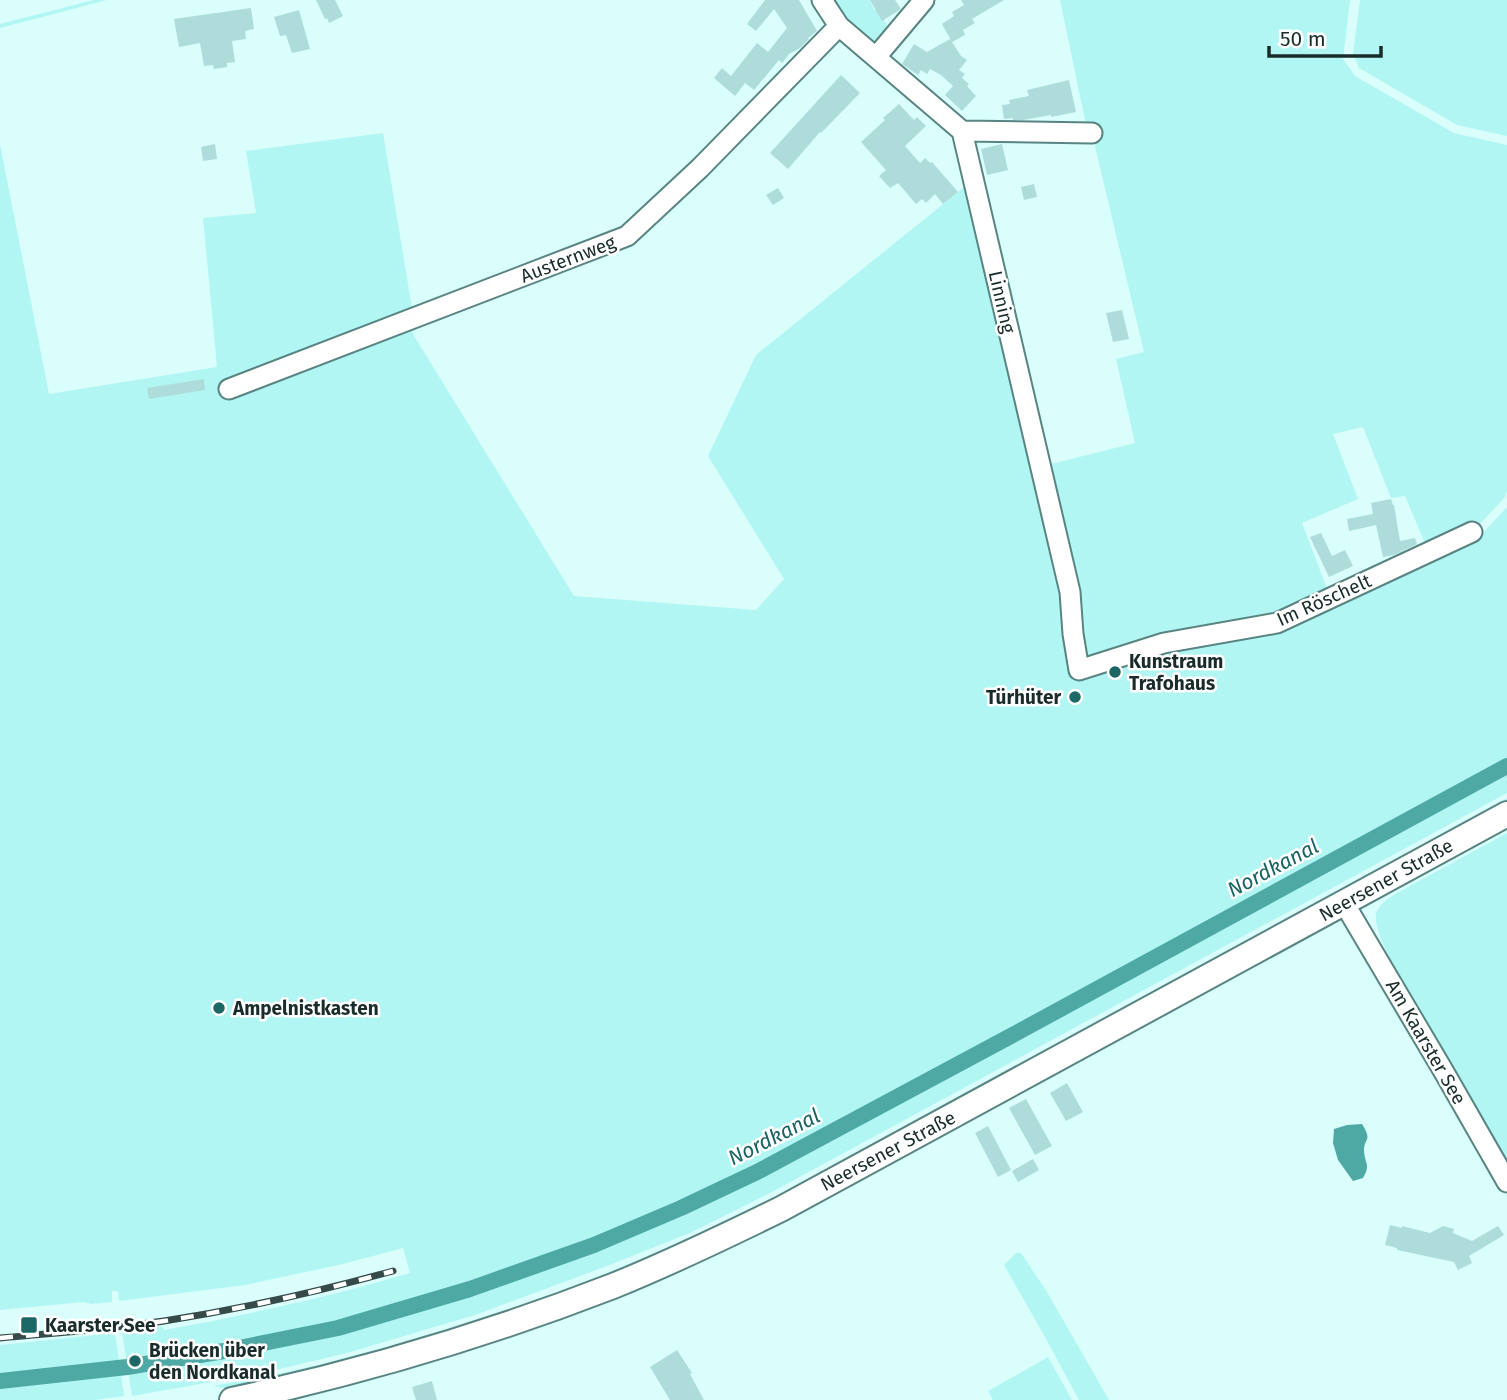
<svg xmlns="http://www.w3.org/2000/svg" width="1507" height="1400" viewBox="0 0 1507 1400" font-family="'Fira Sans',sans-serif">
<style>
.green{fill:#b1f6f3}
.water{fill:#4ea9a5}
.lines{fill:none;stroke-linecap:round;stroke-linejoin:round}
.canal{stroke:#4ea9a5;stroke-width:16}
.building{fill:#aedcda}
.minor-casing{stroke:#588482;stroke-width:23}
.major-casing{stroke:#588482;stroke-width:28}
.minor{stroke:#fff;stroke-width:19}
.major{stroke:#fff;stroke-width:24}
.rail-casing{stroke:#354a49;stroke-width:7}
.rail{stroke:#fff;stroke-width:4.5;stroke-dasharray:13;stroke-linecap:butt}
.poi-dot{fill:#1c6866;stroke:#fff;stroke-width:2.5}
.labels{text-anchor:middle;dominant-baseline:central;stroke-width:5;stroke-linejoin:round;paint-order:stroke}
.street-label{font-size:19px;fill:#192c2b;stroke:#fff}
.poi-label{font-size:19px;font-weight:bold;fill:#192c2b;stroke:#fff;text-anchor:start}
.water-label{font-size:21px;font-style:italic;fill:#196361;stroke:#fff}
</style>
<rect width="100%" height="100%" fill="#d9fefc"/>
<path class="green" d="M94 0H107L0 28V24Z
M831 0H870L874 10 876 9 892 32 874 45 842 18Z
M1060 0H1350L1343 59 1355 76 1454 133 1507 145V491L1505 497 1479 525 1427 548 1405 496 1391 498 1363 427 1333 434 1358 499 1302 523 1329 594 1277 618 1164 648 1278 627 1484 532 1507 507V793L770 1193 690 1233 607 1266 475 1315 347 1353 267 1372 132 1396 122 1332 162 1326 164 1330C247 1315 329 1297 410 1273L403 1248 343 1264 245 1285 119 1301 118 1291H112V1302L91 1304 84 1302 0 1310V144L49 394 217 367 203 218 256 213 246 151 383 133 413 314 408 326 574 596 756 610 784 579 708 456 756 355 968 184 1047 465 1135 443 1116 359 1144 352 1093 138 1089 139Z
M1360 0H1507V136L1457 125 1359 68 1353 54Z
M1507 798V805L694 1242 477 1326 234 1390 213 1386C378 1359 539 1306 691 1237 719 1225 746 1211 773 1198Z
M1507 833V1161L1410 1002C1403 983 1372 930 1376 914 1379 905 1387 899 1395 894Z
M1016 1253H1021L1047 1292 1109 1400H1079L1045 1337 1004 1265Z
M115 1333 124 1396 95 1400H0V1345Z
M1048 1357 1072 1400H993L988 1391Z"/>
<path class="water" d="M1362 1124C1373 1142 1364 1137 1364 1151 1365 1165 1371 1164 1363 1178L1353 1181 1338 1160 1333 1143 1334 1129 1347 1125Z"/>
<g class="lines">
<path class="canal" d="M0 1381 127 1367 224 1351 338 1328 470 1289 594 1245 681 1208 757 1172 1020 1031 1507 766"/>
</g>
<path class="building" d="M316 0H335L343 16 329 23 327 18 325 19Z
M765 0H799L817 31 808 38 809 39 800 48 789 54 782 63 779 60 754 90 745 83 735 96 714 78 722 68 731 76 757 43 768 52 787 28 774 9 756 31 747 24Z
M870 0H895L901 9 882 21Z
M961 0H1004L972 19 975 23 963 30 965 35 952 42 942 24 954 16 952 12 964 5Z
M251 8 254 29 245 31 246 39 232 41 235 62 227 63V67L214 69 213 65 204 66 200 43 179 47 174 19Z
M299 10 310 49 292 53 286 35 280 36 274 17Z
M950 39 961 56 967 60 959 70 965 74 962 78 969 84 967 86 976 96 962 111 945 95 953 86 941 75 930 69 927 74 921 70 918 75 902 64 914 44 927 52Z
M841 75 860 93 821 133 820 132 788 169 770 153Z
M1069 80 1076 112 1051 117V115L1023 120H1013V118L1004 119 1002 105 1010 104 1009 100 1029 96 1027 90Z
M899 104 914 120 917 117 926 126 905 146 920 163 925 158 930 163 932 162 958 192 943 204 935 194 926 203 922 199 916 204 898 183 890 188 879 176 886 170 861 142 885 120 883 118Z
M215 144 217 159 203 161 201 147Z
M1002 144 1008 170 987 175 981 149Z
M1034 184 1037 197 1024 200 1021 187Z
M778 188 784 198 773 205 766 195Z
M1122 310 1129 339 1113 342 1106 313Z
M204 379 205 390 149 399 147 388Z
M1391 499 1393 505H1394L1400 541 1415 538 1417 544 1394 555 1383 557 1376 525 1349 531 1347 519 1373 514 1371 503Z
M1321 533 1332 556 1345 550 1353 566 1329 577 1310 537Z
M1067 1083 1083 1112 1066 1121 1050 1093Z
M1026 1099 1052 1146 1035 1155 1009 1108Z
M988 1126 1011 1170 998 1177 975 1133Z
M1033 1159 1039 1170 1018 1182 1012 1171Z
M1390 1225 1402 1228V1226L1430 1233 1443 1226 1454 1229 1453 1233 1472 1241 1498 1226 1504 1235 1469 1256 1472 1263 1458 1270 1454 1262 1397 1250V1248L1385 1245Z
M677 1350 692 1373 690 1374 704 1400H670L650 1367Z
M432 1381 437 1400H416L412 1387Z"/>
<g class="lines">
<g class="minor-casing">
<path id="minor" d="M822 0 839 26 962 131 1070 592 1073 634 1079 670 1164 643 1277 623 1472 532
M876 57 924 0
M962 131 1092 133
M229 389 627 236 700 168 839 26
M1344 903 1444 1072 1507 1182"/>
</g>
<g class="major-casing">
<path id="major" d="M232 1400C362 1372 489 1334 613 1286 670 1263 726 1236 781 1209L1507 814"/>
</g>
<use href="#minor" class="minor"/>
<use href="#major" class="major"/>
<g class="rail-casing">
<path id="rail" d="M0 1338C55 1333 110 1329 164 1321 241 1309 317 1292 393 1271"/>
</g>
<use href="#rail" class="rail"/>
</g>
<g class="poi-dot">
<circle cx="1115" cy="672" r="7"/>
<circle cx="1075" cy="697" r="7"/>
<circle cx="219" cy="1008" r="7"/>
<rect x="20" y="1316" width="18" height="18" rx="3.5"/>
<circle cx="135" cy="1361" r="7"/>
</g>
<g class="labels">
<g class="street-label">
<text transform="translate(568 259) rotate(-21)">Austernweg</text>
<text transform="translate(1002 302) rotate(77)">Linning</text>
<text transform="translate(1324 600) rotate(-24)">Im Röschelt</text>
<text transform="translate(1386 880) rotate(-29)">Neersener Straße</text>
<text transform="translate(1426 1042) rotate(60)">Am Kaarster See</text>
<text transform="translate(888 1151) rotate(-28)">Neersener Straße</text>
</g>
<g class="poi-label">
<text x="1129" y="661">Kunstraum<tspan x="1129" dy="22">Trafohaus</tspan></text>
<text x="1061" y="697" text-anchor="end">Türhüter</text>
<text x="233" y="1008">Ampelnistkasten</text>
<text x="45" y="1325">Kaarster See</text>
<text x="149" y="1350">Brücken über<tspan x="149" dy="22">den Nordkanal</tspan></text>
</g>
<g class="water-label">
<text transform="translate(1273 868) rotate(-28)">Nordkanal</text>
<text transform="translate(774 1137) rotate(-27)">Nordkanal</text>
</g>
</g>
<path d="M1269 46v10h112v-10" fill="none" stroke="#192c2b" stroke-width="3.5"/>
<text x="1280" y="46" font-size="21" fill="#192c2b" stroke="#ffffff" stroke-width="5" paint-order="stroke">50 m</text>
</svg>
